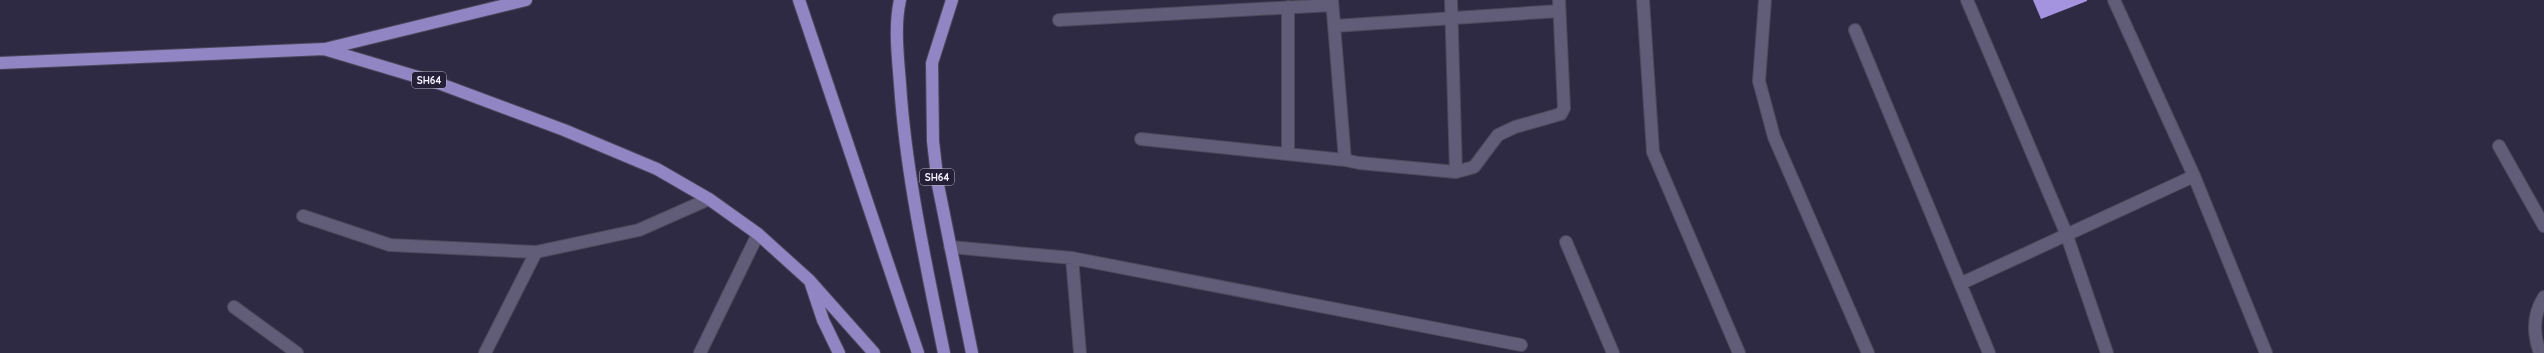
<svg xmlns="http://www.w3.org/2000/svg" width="2544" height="353" viewBox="0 0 2544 353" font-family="Quicksand,sans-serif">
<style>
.building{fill:#a494e0}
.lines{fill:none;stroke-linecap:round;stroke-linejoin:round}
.minor-casing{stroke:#4c485c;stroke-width:14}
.major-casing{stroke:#4c485c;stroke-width:14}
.minor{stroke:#615c78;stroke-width:12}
.major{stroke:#9285c3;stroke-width:12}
.labels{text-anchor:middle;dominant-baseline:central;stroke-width:4;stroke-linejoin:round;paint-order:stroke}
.shield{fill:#252038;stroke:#b5b2c3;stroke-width:1}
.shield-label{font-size:10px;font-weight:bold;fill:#f3f1ff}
</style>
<rect width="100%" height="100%" fill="#2f2a43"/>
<path class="building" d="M2033 0H2087V1L2041 19Z"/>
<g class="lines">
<g class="minor-casing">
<path id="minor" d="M1332 0 1345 160 1359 163 1456 172 1474 167 1498 135 1515 127 1561 114 1564 108 1559 0
M1451 0 1456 172
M1643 0 1653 152 1739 353
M1765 0 1759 81 1774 137 1868 353
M1967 0 2066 233 2107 353
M2114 0 2194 176 2266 353
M1288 7V154
M1059 20 1332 5
M1334 26 1559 11
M1855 30 1989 353
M1141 139 1345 160
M2499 146 2544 226
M303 216 390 245 536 252 639 230 709 199
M1566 242 1613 353
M950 247 1072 258 1521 345
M1072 258 1080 353
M1962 283 2194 176
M234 307 297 353
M485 353 536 252
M700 353 758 234
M2540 353C2533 334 2533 314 2544 297"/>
</g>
<g class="major-casing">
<path id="major" d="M799 0 918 353
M900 0C894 27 898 57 900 84 906 175 926 264 944 353
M952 0 932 63 933 141 938 185 972 353
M325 49 526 0
M0 63 324 49 438 83 564 130 657 169 709 199 758 234 809 280 874 353
M811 284 823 320 839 353"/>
</g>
<use href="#minor" class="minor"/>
<use href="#major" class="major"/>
</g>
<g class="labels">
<g class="shield">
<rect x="412" y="72" width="34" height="16" rx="3"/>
<rect x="920" y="169" width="34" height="16" rx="3"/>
</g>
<g class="shield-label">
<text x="429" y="80">SH64</text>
<text x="937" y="177">SH64</text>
</g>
</g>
</svg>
